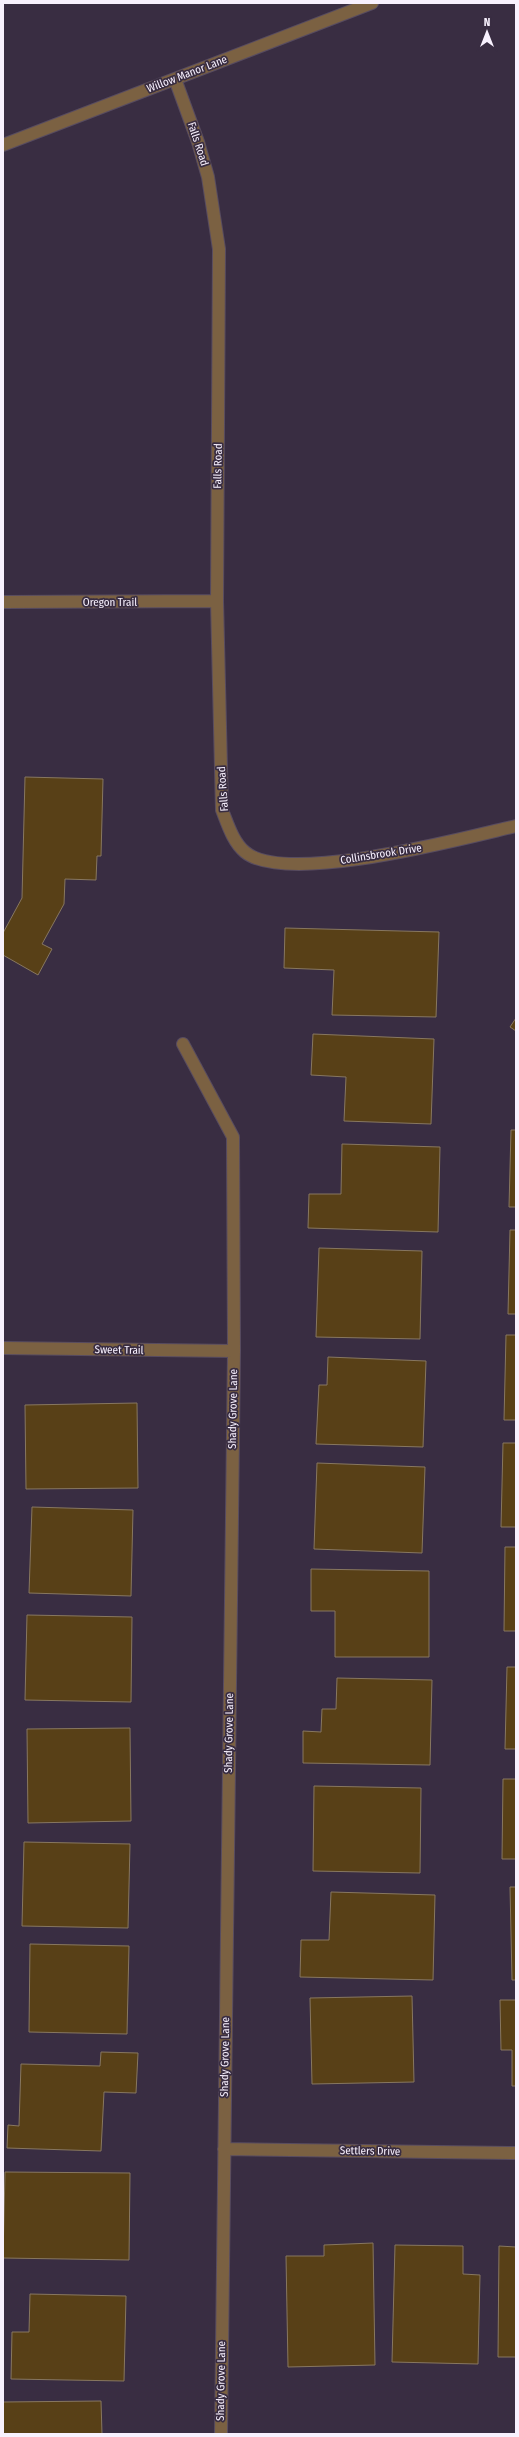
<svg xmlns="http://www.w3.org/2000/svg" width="519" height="2437" viewBox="0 0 519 2437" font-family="'Fira Sans Condensed',sans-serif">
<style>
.building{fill:#584017;stroke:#877760}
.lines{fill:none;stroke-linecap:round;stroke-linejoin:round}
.street-casing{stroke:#584c60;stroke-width:14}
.street{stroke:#7b6142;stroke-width:12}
.labels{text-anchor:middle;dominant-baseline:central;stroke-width:3.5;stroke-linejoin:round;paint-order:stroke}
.street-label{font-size:11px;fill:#f8f1fe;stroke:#392d42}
</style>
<rect width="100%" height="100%" fill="#392d42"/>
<path class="building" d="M25 777 103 779 101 856H97L96 880 65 879 64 904 42 944 52 949 38 975 3 955V933L22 898Z
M285 928 439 932 436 1017 332 1015 334 970 284 968Z
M516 1018V1031L510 1027Z
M313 1034 434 1039 431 1124 344 1121 346 1077 311 1075Z
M511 1130H516V1207H509Z
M342 1144 440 1147 438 1232 308 1228 309 1194H341Z
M510 1230H516V1314H508Z
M319 1248 422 1251 420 1339 316 1337Z
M506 1335H516V1420H504Z
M328 1357 426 1361 423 1447 316 1444 319 1385H327Z
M137 1403 138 1488 26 1489 25 1405Z
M503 1443H516V1527H501Z
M317 1463 425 1467 422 1553 314 1549Z
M32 1507 133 1510 131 1596 29 1593Z
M505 1547H516V1631H504Z
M311 1569 429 1571V1657H335V1611H311Z
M27 1615 132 1617 131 1702 25 1700Z
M507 1667H516V1749H505Z
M337 1678 432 1680 430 1765 303 1763V1731L321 1732 322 1709H336Z
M130 1728 131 1821 28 1823 27 1729Z
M503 1779H516V1859H502Z
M314 1786 421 1788 420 1873 313 1871Z
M24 1842 130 1844 128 1928 22 1926Z
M510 1887H516V1980H512Z
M331 1892 435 1895 433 1980 300 1977 301 1940H329Z
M30 1944 129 1946 127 2034 29 2032Z
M412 1996 414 2082 312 2084 310 1998Z
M500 2000H516V2086H512V2050H501Z
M101 2052 138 2053 136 2093 104 2092 101 2151 7 2148 8 2125 19 2126 21 2064 100 2066Z
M5 2172 130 2173 129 2260 3 2258Z
M373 2243 375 2365 288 2367 286 2256H324V2245Z
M395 2245 463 2246V2274L480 2275 478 2364 392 2362Z
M499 2246 516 2247V2357H498Z
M30 2294 126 2296 124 2381 11 2379 12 2332H29Z
M101 2401 102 2434H3V2402Z"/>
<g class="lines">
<g class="street-casing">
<path id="street" d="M175 79 198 142 208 177 219 249 217 601 222 810C228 825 233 842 245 852 286 886 464 838 516 826
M3 145 372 3
M3 602 217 601
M183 1044 233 1137 234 1351 221 2434
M3 1348 234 1351
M224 2149 516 2153"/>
</g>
<use href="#street" class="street"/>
</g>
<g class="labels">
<g class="street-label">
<text transform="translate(187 74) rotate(-21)">Willow Manor Lane</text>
<text transform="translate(198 144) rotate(72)">Falls Road</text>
<text transform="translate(218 466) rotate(-89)">Falls Road</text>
<text x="110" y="602">Oregon Trail</text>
<text transform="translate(223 789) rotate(-94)">Falls Road</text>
<text transform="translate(381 854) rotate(-9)">Collinsbrook Drive</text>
<text transform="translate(119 1350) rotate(1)">Sweet Trail</text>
<text transform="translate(233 1409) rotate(-89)">Shady Grove Lane</text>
<text transform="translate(229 1733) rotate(-89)">Shady Grove Lane</text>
<text transform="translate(225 2057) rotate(-89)">Shady Grove Lane</text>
<text transform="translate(370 2151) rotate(1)">Settlers Drive</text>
<text transform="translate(221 2381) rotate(-89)">Shady Grove Lane</text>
</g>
</g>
<rect width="519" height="2437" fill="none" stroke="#f8f1fe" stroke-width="8"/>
<g transform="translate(487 32)" stroke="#392d42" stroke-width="3" paint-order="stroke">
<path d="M0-3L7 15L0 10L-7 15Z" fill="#f8f1fe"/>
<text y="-6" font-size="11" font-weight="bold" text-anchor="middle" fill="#f8f1fe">N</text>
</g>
</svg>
